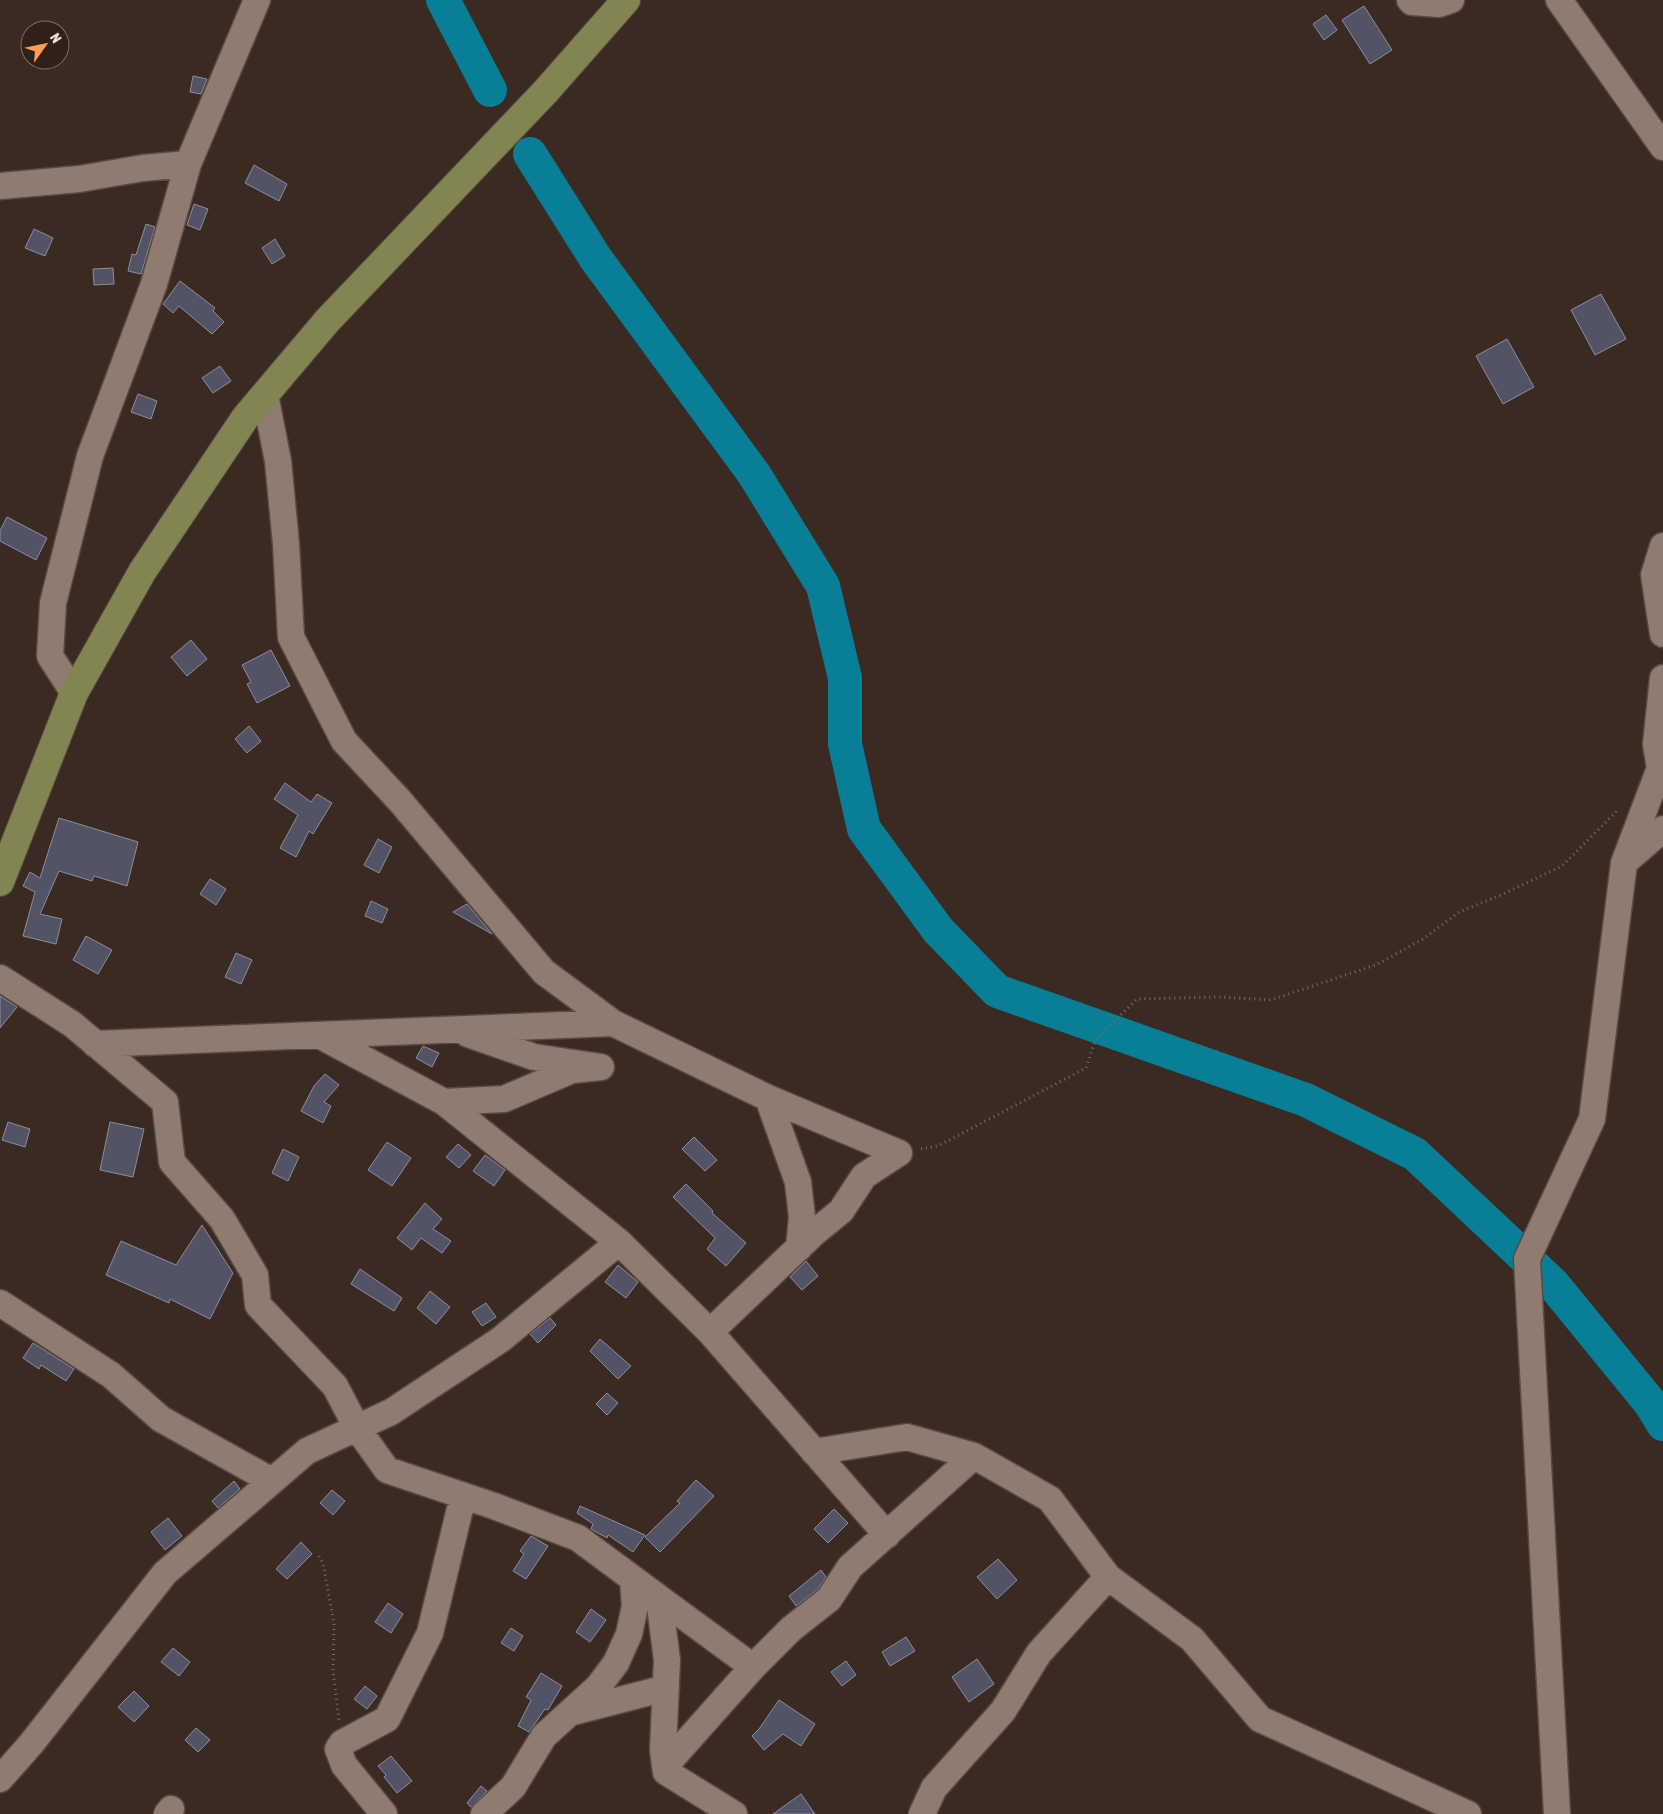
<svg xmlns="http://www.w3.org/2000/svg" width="1663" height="1814" viewBox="0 0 1663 1814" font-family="'Asap Condensed',sans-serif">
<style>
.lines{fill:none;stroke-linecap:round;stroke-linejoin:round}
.river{stroke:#097e97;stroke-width:34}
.building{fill:#535366;stroke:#8d8da1}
.minor-casing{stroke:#584941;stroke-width:29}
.major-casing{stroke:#584941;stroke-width:30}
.path{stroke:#7a6b63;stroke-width:3;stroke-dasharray:1 4;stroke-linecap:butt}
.minor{stroke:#907b71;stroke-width:26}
.major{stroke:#818552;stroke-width:28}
</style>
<rect width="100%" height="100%" fill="#3b2a21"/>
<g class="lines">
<path class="river" d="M443 0 490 90
M530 154 596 259 754 474 823 586 845 678V744L864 829 938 930 997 991 1306 1100 1415 1154 1553 1284 1651 1404 1663 1424"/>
</g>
<path class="building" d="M1364 6 1392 50 1370 64 1342 20Z
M1326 15 1337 30 1324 40 1313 24Z
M193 76 207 79 201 94 190 92Z
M254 165 287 184 279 201 245 183Z
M194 204 208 209 200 230 187 225Z
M146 224 155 227 141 274 128 271 132 254 136 255Z
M34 229 53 238 45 256 25 248Z
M275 239 285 256 272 264 262 248Z
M113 268 114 284 94 285 93 269Z
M180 281 215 308 213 311 224 322 212 334 179 306 173 313 163 304Z
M1601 294 1626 339 1595 355 1571 310Z
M1507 339 1534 387 1503 404 1476 356Z
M220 366 231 381 213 393 202 378Z
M138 394 157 401 151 419 131 412Z
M7 517 47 538 36 560 0 541V531Z
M191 640 207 659 187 676 171 657Z
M271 650 290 686 257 703 247 684 251 682 242 665Z
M249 726 261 741 247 753 235 739Z
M285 783 311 802 317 794 332 803 313 834 309 831 296 857 280 848 298 815 274 799Z
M59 818 138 842 127 886 94 876 92 881 59 871 40 914 62 919 56 944 23 936 35 892 23 886 30 872 40 878Z
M378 839 392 847 379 873 364 865Z
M210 879 226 889 216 905 200 894Z
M371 901 388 909 382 923 365 916Z
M467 904 492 934 453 912Z
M86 936 112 950 98 974 73 960Z
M236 953 252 960 241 984 225 977Z
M0 996 17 1007 0 1028Z
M423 1046 439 1053 432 1067 416 1058Z
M325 1074 339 1085 324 1102 331 1106 323 1123 301 1111 314 1086Z
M8 1122 30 1129 25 1147 2 1140Z
M110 1122 144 1129 133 1177 100 1170Z
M694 1137 717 1160 705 1171 682 1149Z
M387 1142 411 1158 392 1186 368 1170Z
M458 1144 471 1155 459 1168 446 1157Z
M283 1149 299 1157 288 1181 272 1173Z
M485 1155 505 1170 494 1186 473 1171Z
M686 1184 713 1211 712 1213 746 1243 726 1266 707 1249 715 1238 673 1197Z
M425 1203 442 1219 433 1229 451 1241 442 1253 421 1238 412 1250 397 1238Z
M202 1225 233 1273 210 1319 170 1299 169 1303 106 1275 121 1241 176 1265Z
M806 1261 818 1276 802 1290 790 1277Z
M618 1265 638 1282 626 1298 605 1282Z
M360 1269 402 1298 394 1311 351 1284Z
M430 1291 450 1307 436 1324 417 1308Z
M486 1303 496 1317 482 1326 472 1312Z
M550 1318 556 1325 538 1343 530 1334Z
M600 1339 631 1366 618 1379 590 1351Z
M33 1343 74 1369 66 1381 41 1365 39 1369 23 1358Z
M607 1393 618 1403 607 1415 596 1404Z
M696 1480 714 1496 660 1552 645 1537 680 1503 677 1501Z
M234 1481 240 1489 218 1508 212 1501Z
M332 1490 345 1501 333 1515 320 1503Z
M580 1506 645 1535 633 1552 608 1535 607 1538 591 1529 593 1524 577 1513Z
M834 1509 848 1523 828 1543 814 1529Z
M168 1518 182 1536 165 1550 151 1532Z
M531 1536 548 1546 526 1579 513 1571 524 1554 520 1551Z
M301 1542 312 1554 287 1579 276 1569Z
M998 1559 1017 1580 997 1599 977 1577Z
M821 1570 826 1577 818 1589 796 1606 789 1596Z
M388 1603 403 1614 391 1633 375 1622Z
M591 1609 606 1620 590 1642 576 1632Z
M511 1628 523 1636 514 1651 501 1643Z
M906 1637 915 1651 890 1666 882 1652Z
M173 1648 190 1662 179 1676 161 1662Z
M977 1659 994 1684 969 1702 952 1677Z
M846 1661 856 1675 842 1686 831 1672Z
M541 1673 562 1686 548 1710 545 1709 529 1732 518 1726 531 1700 526 1697Z
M365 1686 377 1696 367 1709 354 1699Z
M134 1691 149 1706 134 1722 118 1707Z
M779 1700 815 1724 801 1746 783 1734 764 1750 752 1736 759 1729Z
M196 1728 210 1740 198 1752 185 1740Z
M391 1756 412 1781 397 1793 384 1777 386 1775 378 1766Z
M481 1786 487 1791 471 1807 467 1803Z
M801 1794 815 1814H773Z"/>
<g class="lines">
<g class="minor-casing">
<path id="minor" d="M1410 0 1412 2 1439 4 1451 0
M1559 0 1663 147
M0 186 79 179 143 168 188 164
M265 395 278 461 286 544 291 637 344 741 400 801 544 972 613 1023
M1663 546 1654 575 1663 634
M74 693 50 656 53 603 90 456 154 284 188 164 257 0
M1626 861 1663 829
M0 978 72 1024 165 1102 172 1162 222 1219 255 1275 258 1305 335 1386 357 1428 387 1470 494 1506 578 1538 659 1598 667 1660 663 1750 666 1772 734 1814
M319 1035 444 1102 619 1242 710 1332 887 1535
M95 1044 613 1023 768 1098 899 1153
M768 1098 798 1182 802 1217 799 1248
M444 1102 504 1099 572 1070 601 1067 534 1057 468 1034
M0 1303 111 1375 161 1419 272 1481
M710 1332 814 1233 841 1211 864 1176 899 1153
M814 1452 907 1437 974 1456 1050 1499 1108 1577 1039 1653 1003 1711 934 1788 922 1814
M1108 1577 1192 1639 1260 1719 1468 1814
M659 1598 753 1667
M573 1712 666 1688
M665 1766 753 1667 791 1629 829 1599 850 1567 974 1456
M0 1779 31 1744 165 1573 307 1451 391 1412 500 1340 619 1242
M167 1814 171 1809
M384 1814 344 1765 338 1749 342 1743 387 1719 430 1633 463 1496
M484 1814 513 1787 544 1736 598 1687 616 1663 629 1634 635 1606 633 1579
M1557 1814 1527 1259 1592 1119 1624 863 1660 768 1656 744 1663 678"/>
</g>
<g class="major-casing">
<path id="major" d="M0 882 74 693 142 572 245 418 327 321 546 91 626 0"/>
</g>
<path class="path" d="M921 1149 938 1146 1086 1068 1095 1040 1137 999 1219 997 1271 1000 1376 965 1423 939 1459 912 1501 895 1562 866 1619 809
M319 1556 323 1563 334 1624 333 1671 339 1720"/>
<use href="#minor" class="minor"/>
<use href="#major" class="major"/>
</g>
<g transform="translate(45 45) rotate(57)"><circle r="24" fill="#312017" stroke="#7d6e67"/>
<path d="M0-4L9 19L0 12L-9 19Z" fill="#fc9d53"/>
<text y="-8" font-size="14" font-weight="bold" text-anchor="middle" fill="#f0e4de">N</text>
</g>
</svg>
